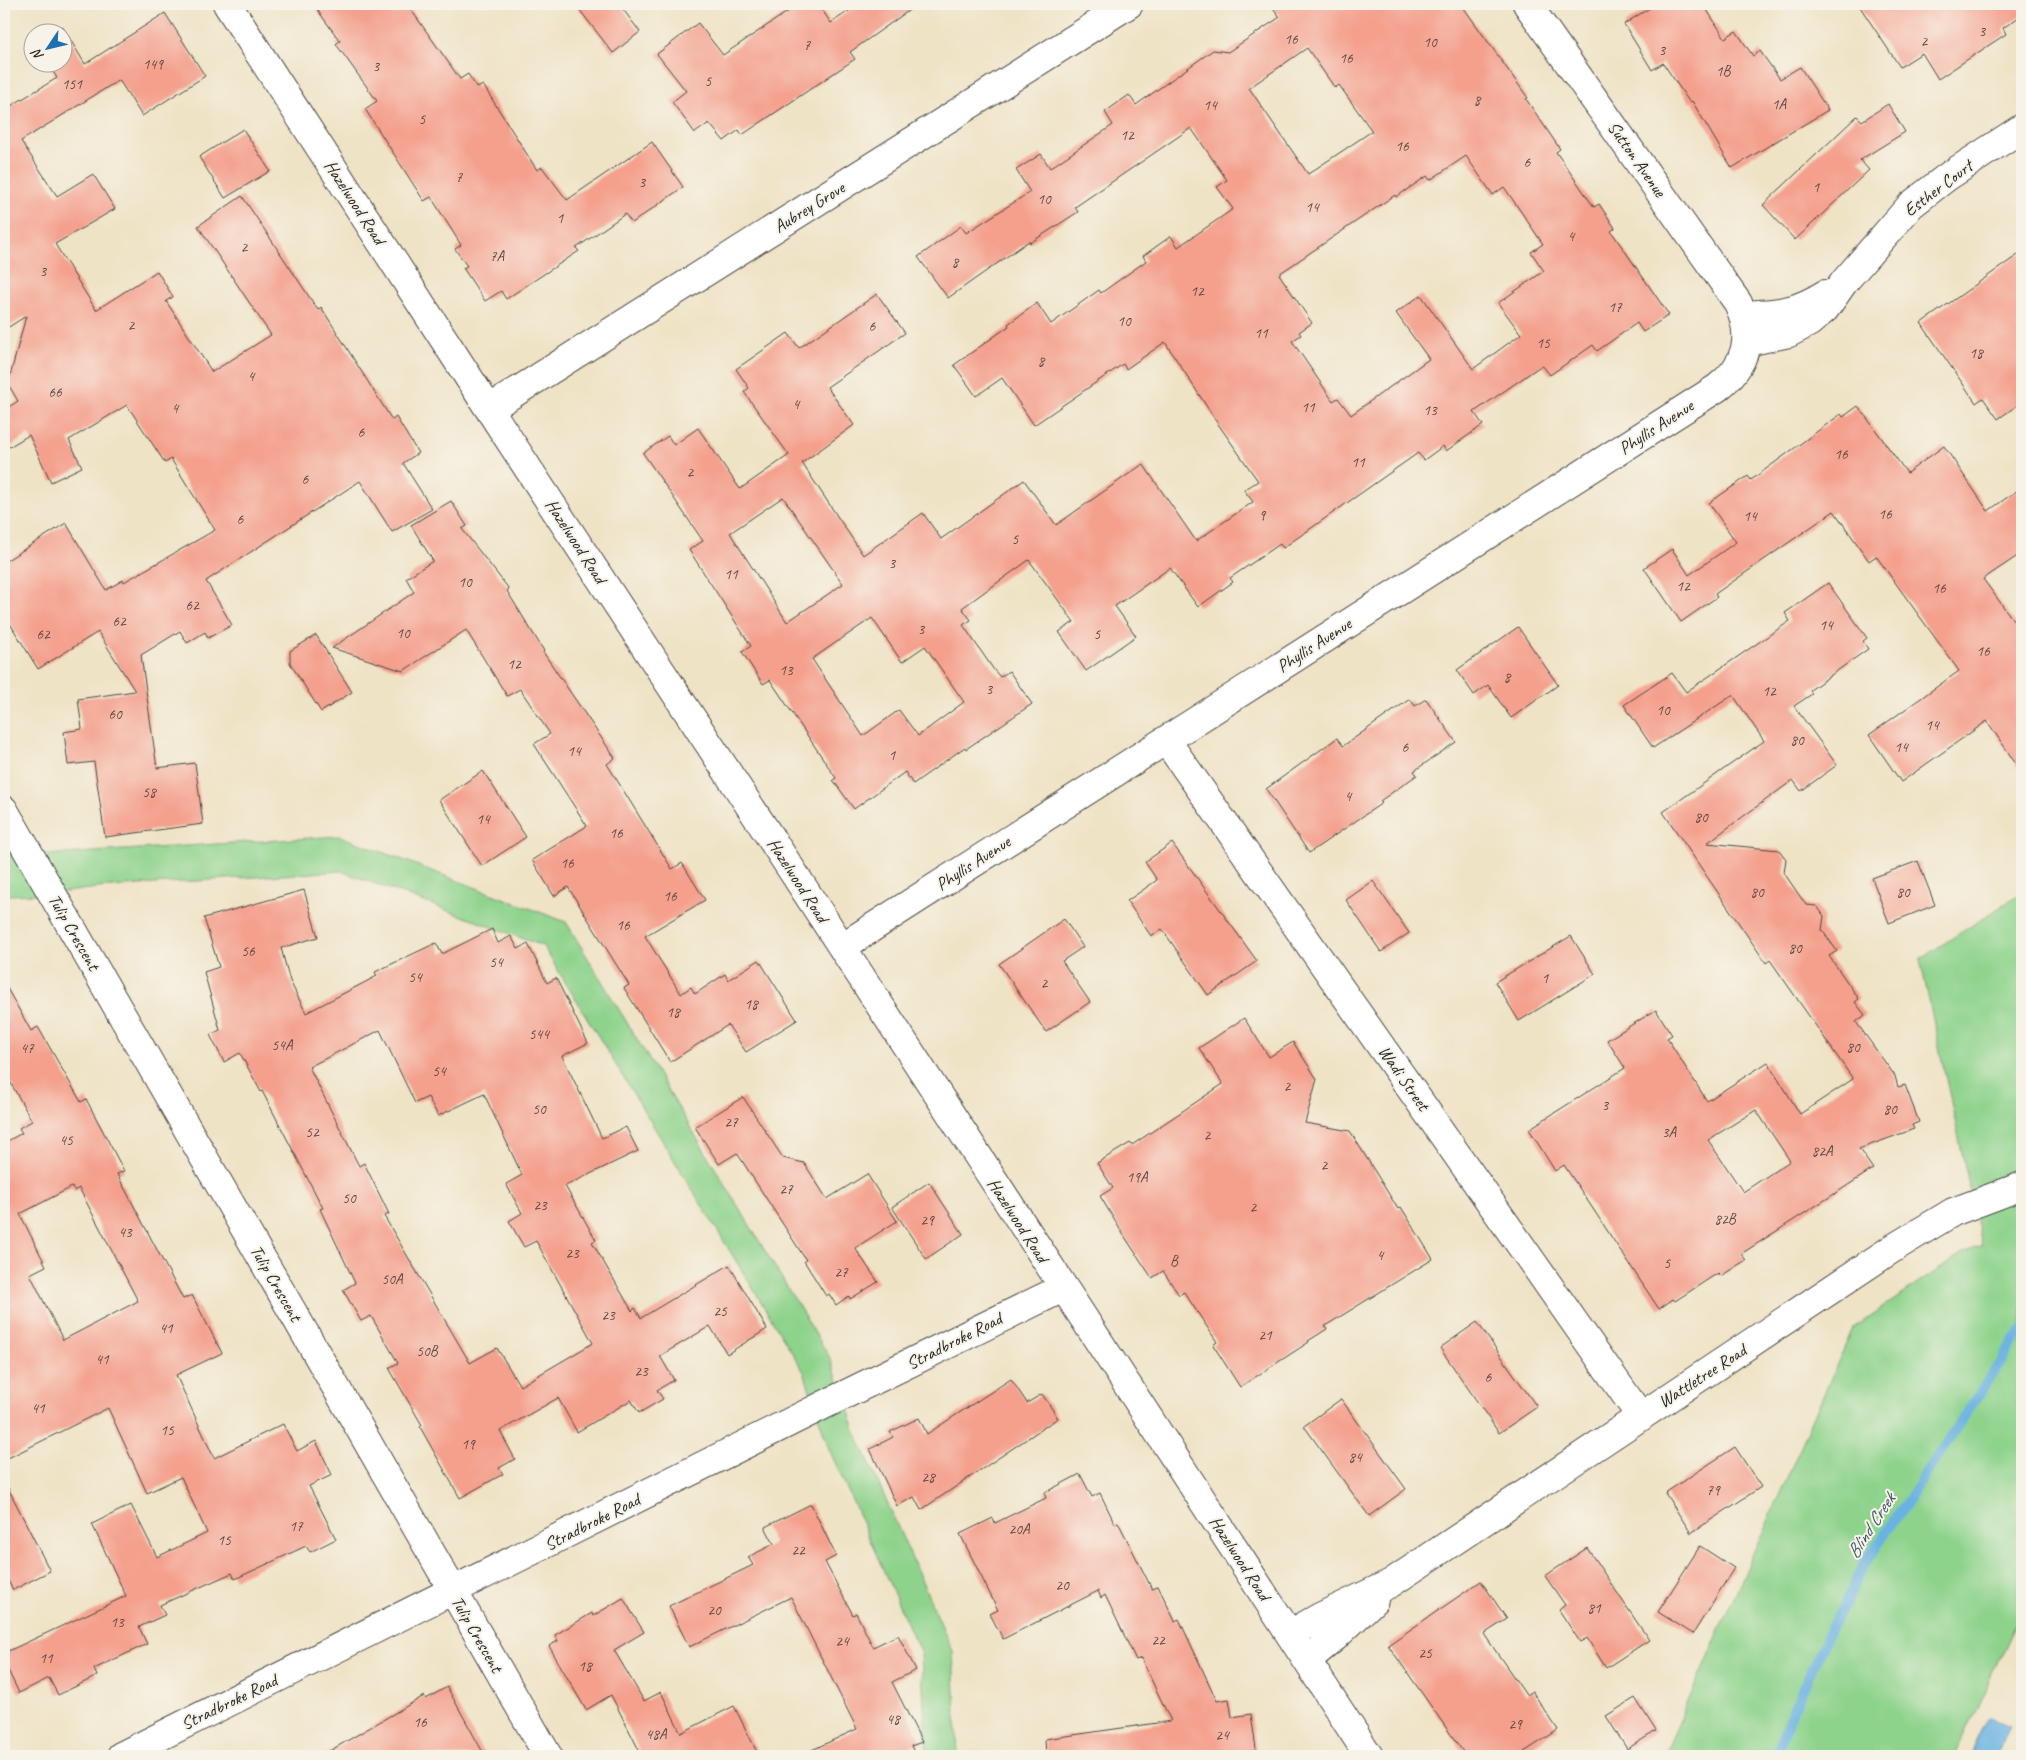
<svg xmlns="http://www.w3.org/2000/svg" width="2026" height="1760" viewBox="0 0 2026 1760" font-family="Caveat,sans-serif">
<style>
.green{fill:#8ed38c;stroke:#5c7f5c}
.water{fill:#6ab2e1;stroke:#4a6e86}
.lines{fill:none;stroke-linecap:round;stroke-linejoin:round}
.stream{stroke:#6ab2e1;stroke-width:10}
.building{fill:#f4a08d;fill-rule:evenodd}
.street-casing{stroke:#484742;stroke-width:30}
.street{stroke:#fff;stroke-width:28}
.labels{text-anchor:middle;dominant-baseline:central;stroke-width:4;stroke-linejoin:round;paint-order:stroke}
.number-label{font-size:15px;fill:#5d4844}
.street-label{font-size:18px;fill:#2b2b2b;stroke:#f7f3e8}
.water-label{font-size:19px;font-style:italic;fill:#415a6b;stroke:#f7f3e8}
</style>
<rect width="100%" height="100%" fill="#f7f3e8"/>
<filter id="ink" filterUnits="userSpaceOnUse"><feTurbulence type="fractalNoise" baseFrequency=".02" numOctaves="2"/><feDisplacementMap in="SourceGraphic" scale="10" xChannelSelector="R" yChannelSelector="G"/><feConvolveMatrix kernelMatrix="1 2 1 2 8 2 1 2 1" color-interpolation-filters="sRGB"/></filter>
<filter id="wash" filterUnits="userSpaceOnUse"><feTurbulence type="fractalNoise" baseFrequency=".0096" numOctaves="4" result="noise"/><feDisplacementMap in="SourceGraphic" scale="20" xChannelSelector="R" yChannelSelector="G"/><feGaussianBlur stdDeviation="1.12" result="paint"/><feColorMatrix in="noise" values="0 0 0 0 0 0 0 0 0 0 0 0 0 0 0 0 0 1.4 0 .05"/><feComposite in="paint" operator="in"/></filter>
<g filter="url(#wash)">
<rect width="100%" height="100%" fill="#efe3c6"/>
<path class="green" d="M4 810 31 856 340 836 566 922 830 1358 857 1435 953 1651 958 1756H927L921 1654 829 1449 804 1372 543 946 341 871 97 888 52 894 4 895Z
M2022 893V1611L1955 1756H1664L1853 1328 1961 1254 1982 1245 1920 959Z"/>
<path class="water" d="M1988 1717 2009 1726 1996 1756H1970Z"/>
<g class="lines">
<path class="stream" d="M1776 1756 1789 1719 1826 1639 1865 1564 2022 1330"/>
</g>
<g id="blocks">
<path class="building" d="M313 4H407L460 79 468 74 477 88 483 85 537 170 542 167 567 200 652 142 683 187 632 223 625 214 576 248 579 251 506 299 501 291 485 301 463 268 467 266 455 249 461 245 431 197 424 201 365 109 377 101 336 44 340 41Z
M575 4H619L640 32 613 53Z
M799 4H818L831 23 859 4H918L850 52 855 59 742 135 739 130 724 141 709 123 695 133 672 102 686 91 657 54 698 23 723 55Z
M1270 4H1461L1528 98 1526 99 1560 149 1556 152 1594 207 1599 204 1615 228 1611 231 1669 315 1643 332 1637 323 1597 351 1593 345 1550 375 1542 365 1474 412 1483 425 1446 451 1443 446 1424 460 1418 453 1283 548 1280 544 1230 578 1233 582 1198 607 1170 568 1115 606 1136 636 1086 671 1059 632 1074 622 1029 560 962 608 971 620 963 625 994 670 1000 677 1009 671 1032 704 966 749 965 747 913 784 905 772 854 809 833 780 836 778 770 680 763 684 742 652 751 646 689 550 703 541 643 453 668 436 674 445 698 428 740 489 789 455 744 392 749 388 736 369 788 333 799 348 877 294 905 333 827 387 854 425 802 463 863 555 923 513 941 539 1024 480 1056 525 1143 464 1196 541 1253 502 1244 490 1258 481 1218 424 1165 342 1126 369 1123 364 1034 425 1002 378 976 396 954 365 1009 326 1008 324 1037 303 1051 324 1099 290 1101 293 1146 261 1143 256 1171 236 1178 247 1233 209 1217 187 1227 180 1191 128 1075 207 1078 212 1030 243 1029 241 948 298 918 257 961 226 966 233 1030 192 1016 170 1041 154 1050 168 1113 125 1105 112 1129 95 1136 105 1213 50 1228 52 1280 17ZM1307 48 1335 88 1339 85 1372 131 1308 174 1249 88ZM1466 156 1493 195 1504 187 1543 244 1531 252 1544 271 1498 303 1521 334 1473 369 1421 295 1396 313 1429 359 1351 415 1338 398 1333 401 1292 341 1301 335 1299 332 1312 323 1279 274 1395 195 1396 197 1427 176 1430 180ZM783 497 843 584 787 622 730 533ZM872 618 902 662 925 646 964 702 918 736 899 710 863 736 812 659Z
M1656 4H1703L1725 38 1736 31 1753 56 1760 51 1780 79 1800 67 1828 110 1732 168 1692 101 1690 103 1663 63 1652 70 1624 24Z
M1858 4H2022V15L2003 28 2006 34 1938 79 1922 53 1900 67Z
M165 13 205 76 142 116 119 80 21 141 57 196 93 174 115 209 55 244 96 310 157 271 173 297 166 301 212 372 271 335 198 226 242 196 318 310 321 307 392 420 396 417 418 453 403 463 432 509 392 532 360 481 206 581 232 625 208 638 205 632 187 643 180 631 141 655 157 768 195 763 203 824 105 837 94 762 68 765 64 732 82 729 78 699 135 691 98 632 38 669 4 614V562L66 523 106 590 123 580 124 582 215 530 171 459 165 463 127 405 69 440 82 467 51 482 29 435 4 450V410L18 401 8 384 26 316 4 330V110L57 78 47 62H62V26L85 64Z
M1888 104 1905 132 1860 160 1869 170 1795 240 1763 205 1857 116 1862 121Z
M243 129 270 171 225 198 199 157Z
M2022 252V402L1998 419 1983 398 1976 403 1921 323Z
M1858 406 1907 473 1944 446 1988 511 2022 487V553L1983 579 2022 632V773L1987 721 1901 782 1869 735 1959 671 1876 556 1869 561 1834 511 1715 594 1717 597 1681 622 1644 568 1672 549 1689 575 1736 542 1709 503 1748 476 1751 480 1841 414 1843 417Z
M451 501 467 526 462 529 509 589 507 591 544 651 543 652 615 758 607 764 672 869 682 863 705 900 645 936 681 994 691 987 695 994 725 974 728 980 759 960 797 1020 746 1052 728 1025 670 1062 624 988 629 985 568 887 554 896 532 860 587 826 534 744 550 734 520 689 507 696 466 630 403 671 332 648 414 592 406 578 433 561 411 525Z
M1828 583 1867 638 1863 641 1868 649 1810 690 1812 694 1794 706 1837 765 1801 791 1793 780 1707 843 1779 850 1786 859 1784 873 1806 905 1817 906 1824 916 1822 930 1837 951 1829 956 1859 999 1855 1002 1865 1015 1856 1022 1895 1076 1898 1087 1905 1085 1919 1122 1912 1125 1914 1129 1859 1149 1873 1169 1741 1254 1746 1260 1721 1276 1718 1273 1675 1301 1673 1299 1659 1309 1564 1165 1555 1171 1529 1129 1625 1068 1607 1040 1656 1010 1672 1035 1667 1038 1707 1101 1768 1062 1800 1114 1853 1079 1770 960 1766 963 1663 812 1764 741 1733 695 1653 748 1624 705 1672 673 1686 692 1790 621 1785 613ZM1756 1110 1790 1161 1743 1192 1708 1140Z
M1518 627 1558 685 1511 718 1488 685 1474 695 1457 670Z
M316 635 352 692 321 712 290 663V651Z
M1410 699 1415 706 1426 699 1456 742 1414 771 1417 775 1380 801 1382 803 1309 853 1266 789 1337 738 1343 746Z
M483 771 526 837 482 866 439 800Z
M1172 843 1257 961 1208 995 1162 929 1151 936 1127 901 1157 880 1145 862Z
M1918 861 1935 905 1889 923 1872 878Z
M1373 881 1409 933 1381 952 1346 900Z
M304 890 318 937 281 948 290 981 306 1013 377 976 375 972 436 943 442 954 492 929 498 943 511 936 518 949 528 944 547 983 556 978 588 1043 562 1056 602 1138 626 1127 638 1151 565 1186 596 1240 592 1242 632 1311 635 1308 641 1318 729 1265 767 1329 727 1354 710 1326 660 1356 674 1380 657 1390 663 1399 639 1413 631 1400 577 1432 558 1398 500 1431 515 1459 499 1468 503 1474 460 1498 420 1427 422 1425 389 1368 398 1363 371 1316 361 1321 343 1290 355 1283 320 1209 323 1208 262 1091 261 1092 240 1053 224 1062 210 1035 220 1030 204 972 219 967 204 918ZM380 1030 415 1103 428 1097 438 1116 484 1094 522 1175 506 1184 522 1213 509 1221 524 1247 536 1241 593 1343 520 1386 497 1348 470 1363 384 1216 389 1214 364 1163 359 1166 309 1067Z
M1064 919 1083 947 1062 961 1090 1002 1046 1032 999 964Z
M1571 936 1595 974 1519 1021 1495 982Z
M4 983 31 1031 38 1027 81 1102 86 1099 124 1171 117 1174 183 1299 192 1295 222 1353 176 1375 214 1458 283 1424 297 1451 316 1441 332 1475 309 1486 336 1539 310 1552 306 1546 235 1579 232 1573 160 1605 165 1615 139 1627 147 1644 94 1669 97 1676 58 1695 49 1678 19 1693 4 1662V1653L126 1596 92 1524 131 1505 157 1557 207 1533 181 1477 147 1493 108 1408 4 1460V1143L22 1133 19 1128 32 1121 4 1071ZM72 1187 74 1191 79 1188 138 1301 63 1340 30 1274 46 1266 20 1214Z
M1244 1018 1269 1057 1293 1042 1317 1079 1305 1123 1350 1131 1398 1209 1401 1207 1433 1259 1325 1326 1327 1329 1308 1341 1309 1342 1240 1387 1213 1345 1217 1342 1184 1292 1179 1295 1163 1271 1152 1278 1121 1231 1100 1196 1113 1188 1097 1163 1130 1143 1132 1145 1223 1084 1199 1048Z
M743 1097 783 1158 804 1163 827 1199 867 1174 897 1221 855 1248 878 1282 850 1299 849 1296 836 1305 829 1294 826 1296 804 1261 806 1260 737 1153 719 1164 695 1127Z
M929 1182 963 1234 926 1259 892 1207Z
M1477 1322 1537 1407 1499 1433 1440 1348Z
M1011 1379 1027 1403 1042 1394 1058 1418 921 1510 914 1497 897 1506 870 1449 893 1437 890 1432 919 1418 927 1434Z
M1341 1399 1406 1489 1369 1516 1304 1426Z
M1735 1447 1761 1487 1691 1533 1665 1493Z
M1080 1474 1092 1497 1100 1493 1115 1524 1118 1522 1152 1589 1158 1586 1175 1621 1179 1619 1217 1701 1229 1699 1232 1717 1251 1714 1257 1756H1046L1045 1739 1171 1721 1141 1658 1136 1660 1105 1595 1101 1598 1098 1591 1003 1639 990 1614 998 1610 960 1534 993 1518 995 1523 1046 1498 1044 1493Z
M4 1480 50 1571 13 1590 4 1573Z
M811 1504 836 1556 825 1562 853 1615 856 1613 873 1647 898 1635 916 1670 892 1682 922 1742 911 1746 916 1756H799L857 1729 791 1597 689 1647 669 1606 753 1565 748 1557 774 1544 765 1527Z
M1700 1546 1734 1568 1693 1634 1658 1612Z
M1587 1548 1649 1640 1606 1668 1587 1638 1580 1642 1559 1610 1565 1605 1545 1576Z
M1481 1581 1507 1619 1484 1634 1526 1695 1532 1691 1558 1730 1518 1756H1466L1388 1645Z
M623 1598 644 1632 614 1650 644 1701 661 1692 681 1733 734 1706 759 1756H636L641 1754 611 1695 586 1710 549 1646 558 1641 555 1635 592 1613 593 1616Z
M447 1687 485 1756H321L424 1696 426 1699Z
M1635 1698 1656 1731 1627 1749 1606 1716Z"/>
</g>
</g>
<g filter="url(#ink)">
<use href="#blocks" fill-opacity="0" stroke="#484742" stroke-width="1"/>
<g class="lines">
<g class="street-casing">
<path id="street" d="M227 4 489 409 793 872 1369 1756
M1744 315C1778 313 1795 313 1825 294
M1747 342 1789 333 1810 322 1825 309 1844 282 1911 205 1947 177 2022 128
M489 409 1129 4
M1166 740 1641 1417
M4 810 548 1756
M842 947 1717 388C1747 365 1754 337 1738 303L1527 4
M1290 1634 1320 1617 1391 1583 1895 1247 1953 1212 2022 1186
M1307 1660 1334 1638 1374 1600
M121 1756 842 1396 1063 1288"/>
</g>
<use href="#street" class="street"/>
</g>
</g>
<g class="labels">
<g class="number-label">
<text x="1982" y="31">3</text>
<text x="1291" y="39">16</text>
<text x="1924" y="41">2</text>
<text x="1430" y="42">10</text>
<text x="807" y="45">7</text>
<text x="1662" y="50">3</text>
<text x="1346" y="58">16</text>
<text x="153" y="64">149</text>
<text x="376" y="66">3</text>
<text x="1723" y="71">1B</text>
<text x="708" y="81">5</text>
<text x="72" y="84">151</text>
<text x="1477" y="100">8</text>
<text x="1779" y="104">1A</text>
<text x="1210" y="105">14</text>
<text x="422" y="119">5</text>
<text x="1127" y="135">12</text>
<text x="1402" y="146">16</text>
<text x="1527" y="162">6</text>
<text x="459" y="177">7</text>
<text x="642" y="182">3</text>
<text x="1816" y="187">1</text>
<text x="1044" y="199">10</text>
<text x="1312" y="207">14</text>
<text x="560" y="218">1</text>
<text x="1571" y="236">4</text>
<text x="244" y="247">2</text>
<text x="497" y="256">7A</text>
<text x="955" y="262">8</text>
<text x="43" y="271">3</text>
<text x="1197" y="291">12</text>
<text x="1615" y="307">17</text>
<text x="1124" y="321">10</text>
<text x="131" y="325">2</text>
<text x="872" y="326">6</text>
<text x="1261" y="333">11</text>
<text x="1543" y="343">15</text>
<text x="1976" y="353">18</text>
<text x="1041" y="361">8</text>
<text x="251" y="376">4</text>
<text x="55" y="392">66</text>
<text x="796" y="404">4</text>
<text x="1308" y="407">11</text>
<text x="175" y="408">4</text>
<text x="1430" y="410">13</text>
<text x="361" y="432">6</text>
<text x="1841" y="454">16</text>
<text x="1358" y="462">11</text>
<text x="690" y="472">2</text>
<text x="305" y="479">6</text>
<text x="1885" y="514">16</text>
<text x="1262" y="515">9</text>
<text x="1750" y="516">14</text>
<text x="240" y="519">6</text>
<text x="1015" y="539">5</text>
<text x="892" y="563">3</text>
<text x="731" y="574">11</text>
<text x="465" y="582">10</text>
<text x="1683" y="586">12</text>
<text x="1939" y="588">16</text>
<text x="192" y="605">62</text>
<text x="119" y="621">62</text>
<text x="1826" y="625">14</text>
<text x="921" y="629">3</text>
<text x="403" y="633">10</text>
<text x="43" y="634">62</text>
<text x="1097" y="634">5</text>
<text x="1983" y="651">16</text>
<text x="514" y="664">12</text>
<text x="786" y="670">13</text>
<text x="1507" y="677">8</text>
<text x="989" y="689">3</text>
<text x="1769" y="691">12</text>
<text x="1663" y="710">10</text>
<text x="115" y="714">60</text>
<text x="1932" y="725">14</text>
<text x="1797" y="740">80</text>
<text x="1405" y="747">6</text>
<text x="1901" y="747">14</text>
<text x="574" y="751">14</text>
<text x="892" y="755">1</text>
<text x="149" y="792">58</text>
<text x="1348" y="796">4</text>
<text x="1701" y="817">80</text>
<text x="483" y="819">14</text>
<text x="616" y="833">16</text>
<text x="567" y="863">16</text>
<text x="1757" y="892">80</text>
<text x="1903" y="892">80</text>
<text x="670" y="896">16</text>
<text x="623" y="925">16</text>
<text x="1795" y="948">80</text>
<text x="248" y="951">56</text>
<text x="496" y="962">54</text>
<text x="415" y="977">54</text>
<text x="1545" y="978">1</text>
<text x="1044" y="983">2</text>
<text x="751" y="1004">18</text>
<text x="673" y="1012">18</text>
<text x="539" y="1034">544</text>
<text x="282" y="1045">54A</text>
<text x="1853" y="1047">80</text>
<text x="27" y="1048">47</text>
<text x="439" y="1071">54</text>
<text x="1287" y="1086">2</text>
<text x="1605" y="1105">3</text>
<text x="539" y="1109">50</text>
<text x="1890" y="1109">80</text>
<text x="731" y="1122">27</text>
<text x="312" y="1132">52</text>
<text x="1669" y="1132">3A</text>
<text x="1207" y="1135">2</text>
<text x="66" y="1140">45</text>
<text x="1822" y="1151">82A</text>
<text x="1324" y="1165">2</text>
<text x="1137" y="1177">19A</text>
<text x="786" y="1189">27</text>
<text x="349" y="1198">50</text>
<text x="540" y="1205">23</text>
<text x="1253" y="1207">2</text>
<text x="1725" y="1219">82B</text>
<text x="927" y="1220">29</text>
<text x="125" y="1232">43</text>
<text x="572" y="1253">23</text>
<text x="1380" y="1255">4</text>
<text x="1174" y="1261">B</text>
<text x="1667" y="1263">5</text>
<text x="841" y="1272">27</text>
<text x="392" y="1279">50A</text>
<text x="720" y="1311">25</text>
<text x="608" y="1315">23</text>
<text x="166" y="1328">41</text>
<text x="1265" y="1335">21</text>
<text x="427" y="1351">50B</text>
<text x="102" y="1359">41</text>
<text x="641" y="1371">23</text>
<text x="1488" y="1377">6</text>
<text x="38" y="1408">41</text>
<text x="167" y="1430">15</text>
<text x="468" y="1444">19</text>
<text x="1355" y="1457">84</text>
<text x="928" y="1477">28</text>
<text x="1713" y="1490">79</text>
<text x="296" y="1526">17</text>
<text x="1019" y="1529">20A</text>
<text x="224" y="1540">15</text>
<text x="798" y="1550">22</text>
<text x="1062" y="1585">20</text>
<text x="1594" y="1608">81</text>
<text x="714" y="1610">20</text>
<text x="117" y="1622">13</text>
<text x="1158" y="1640">22</text>
<text x="842" y="1641">24</text>
<text x="1425" y="1653">25</text>
<text x="46" y="1658">11</text>
<text x="585" y="1666">18</text>
<text x="893" y="1719">48</text>
<text x="420" y="1722">16</text>
<text x="1515" y="1724">29</text>
<text x="656" y="1734">48A</text>
<text x="1222" y="1735">24</text>
</g>
<g class="street-label">
<text transform="translate(1637 159) rotate(55)">Sutton Avenue</text>
<text transform="translate(1938 188) rotate(-37)">Esther Court</text>
<text transform="translate(355 202) rotate(57)">Hazelwood Road</text>
<text transform="translate(809 207) rotate(-32)">Aubrey Grove</text>
<text transform="translate(1656 427) rotate(-33)">Phyllis Avenue</text>
<text transform="translate(576 541) rotate(57)">Hazelwood Road</text>
<text transform="translate(1314 645) rotate(-33)">Phyllis Avenue</text>
<text transform="translate(973 863) rotate(-33)">Phyllis Avenue</text>
<text transform="translate(798 880) rotate(57)">Hazelwood Road</text>
<text transform="translate(74 932) rotate(60)">Tulip Crescent</text>
<text transform="translate(1404 1078) rotate(55)">Wadi Street</text>
<text transform="translate(1018 1220) rotate(57)">Hazelwood Road</text>
<text transform="translate(276 1283) rotate(60)">Tulip Crescent</text>
<text transform="translate(954 1341) rotate(-27)">Stradbroke Road</text>
<text transform="translate(1702 1376) rotate(-33)">Wattletree Road</text>
<text transform="translate(592 1522) rotate(-27)">Stradbroke Road</text>
<text transform="translate(1240 1558) rotate(57)">Hazelwood Road</text>
<text transform="translate(477 1634) rotate(60)">Tulip Crescent</text>
<text transform="translate(229 1702) rotate(-26)">Stradbroke Road</text>
</g>
<g class="water-label">
<text transform="translate(1871 1526) rotate(-57)">Blind Creek</text>
</g>
</g>
<rect width="2026" height="1760" fill="none" stroke="#f7f3e8" stroke-width="20"/>
<g transform="translate(48 48) rotate(235)"><circle r="24" fill="#f7f3e8" stroke="#a5a39c"/>
<path d="M0-4L9 19L0 12L-9 19Z" fill="#1f6fb2"/>
<text y="-8" font-size="14" font-weight="bold" text-anchor="middle" fill="#2b2b2b">N</text>
</g>
</svg>
